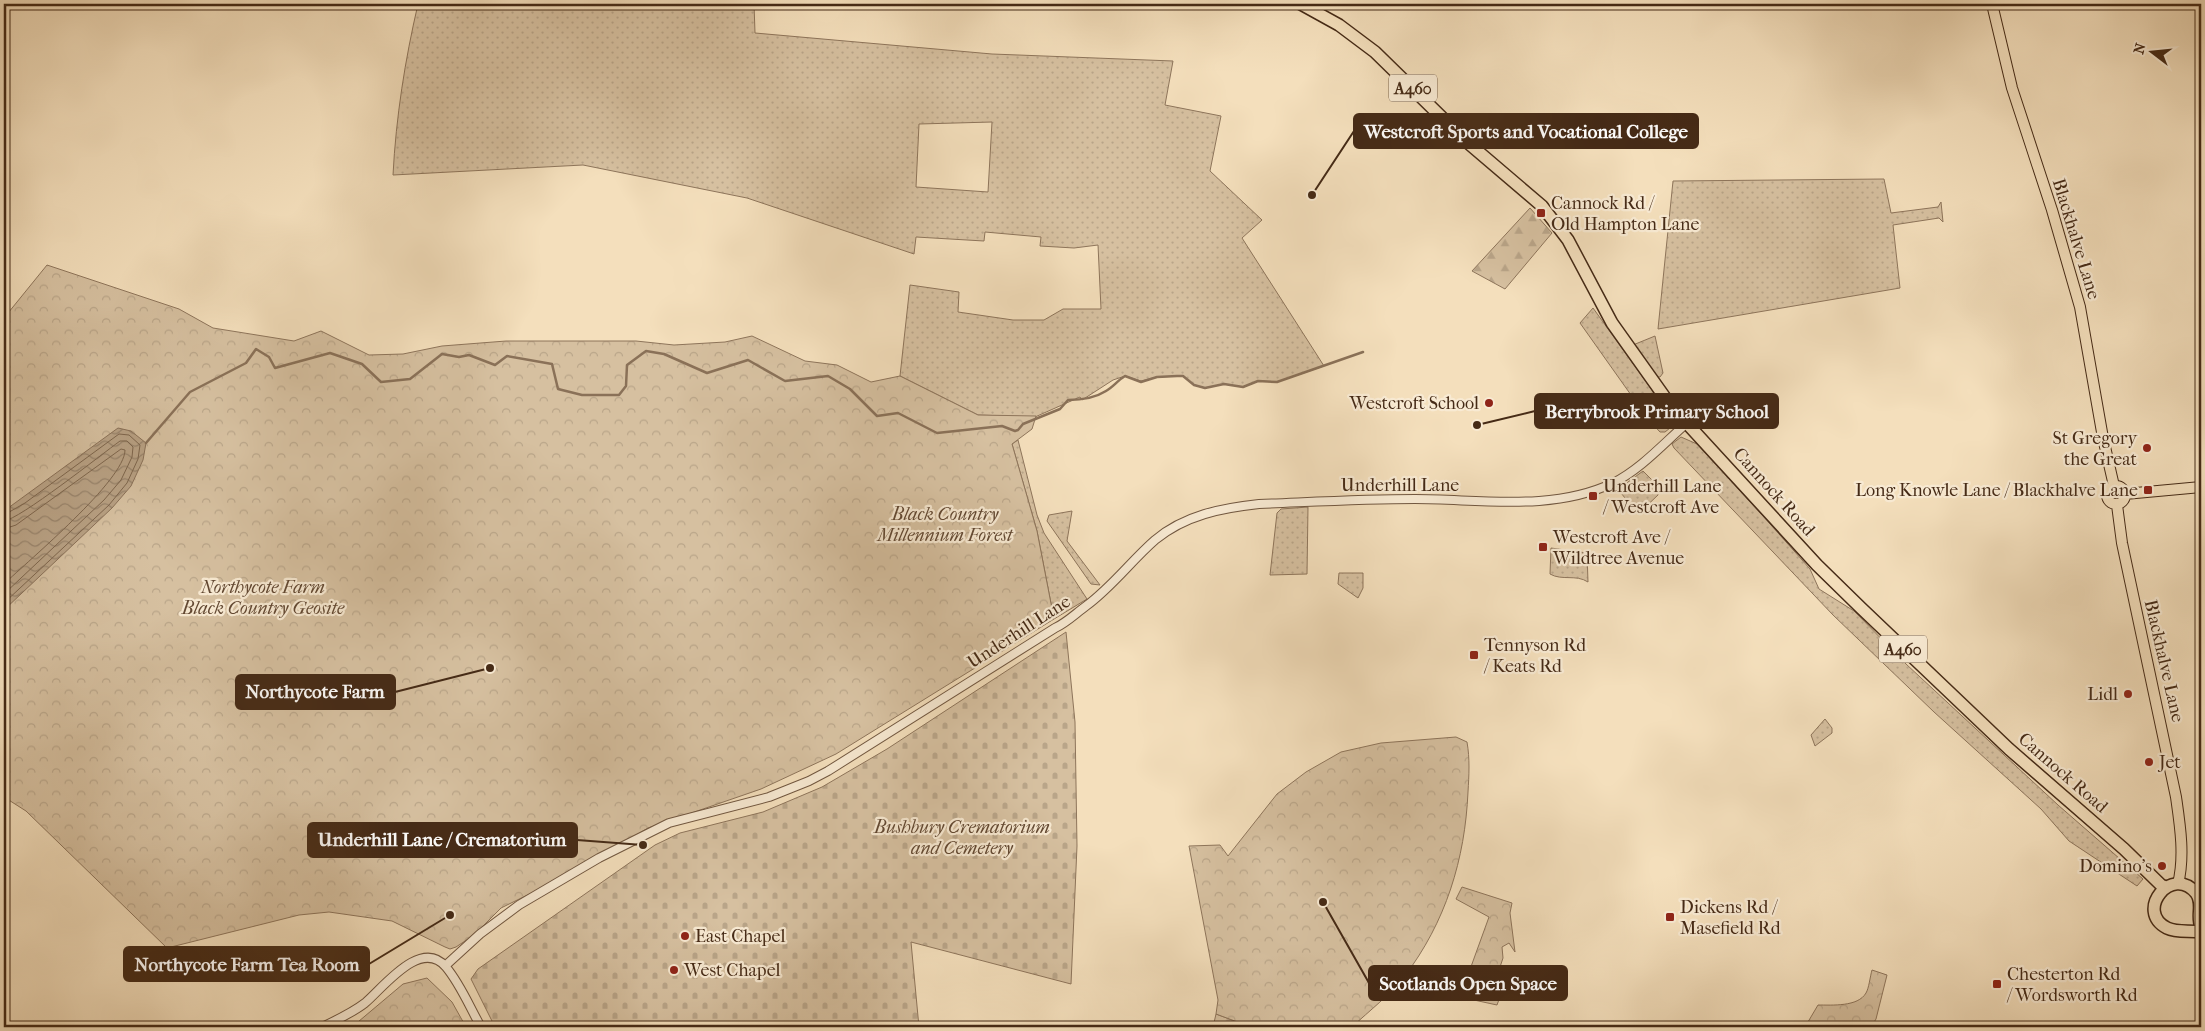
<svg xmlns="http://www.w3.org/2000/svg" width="2205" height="1031" viewBox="0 0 2205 1031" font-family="'IM FELL French Canon',serif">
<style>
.grass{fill:url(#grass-dots);stroke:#8e755b;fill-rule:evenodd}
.forest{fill:url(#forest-firs);stroke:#8e755b}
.cemetery{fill:url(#cemetery-stones);stroke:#8e755b}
.park{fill:url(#park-crowns);stroke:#8e755b}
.water{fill:url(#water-waves);stroke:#8a7158}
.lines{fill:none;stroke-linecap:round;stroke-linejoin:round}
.shore{stroke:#7e664d;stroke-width:1}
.stream{stroke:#8a7158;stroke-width:2.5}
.minor-casing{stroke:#715740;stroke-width:10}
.major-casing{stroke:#452a16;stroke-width:12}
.highway-casing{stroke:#452a16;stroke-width:14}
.minor{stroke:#f8ead3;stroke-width:8}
.major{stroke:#f4dfbc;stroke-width:10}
.highway{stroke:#f4dfbc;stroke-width:11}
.poi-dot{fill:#8f2418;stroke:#f8ead3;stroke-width:2}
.labels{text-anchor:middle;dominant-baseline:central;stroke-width:4.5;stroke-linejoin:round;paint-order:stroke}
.shield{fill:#f8ead3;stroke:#7b644f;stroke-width:1}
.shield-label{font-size:16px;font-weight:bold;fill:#452a16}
.poi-label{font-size:18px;fill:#452a16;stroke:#f8ead3;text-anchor:start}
.street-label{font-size:18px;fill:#452a16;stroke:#f8ead3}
.park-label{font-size:18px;font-style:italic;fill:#624832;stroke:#f8ead3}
.leader{fill:none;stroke:#452a16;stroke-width:2}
.callout-dot{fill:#452a16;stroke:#f8ead3;stroke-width:2}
.callout{fill:#452a16;stroke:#452a16;stroke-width:2}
.callout-label{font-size:19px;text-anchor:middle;font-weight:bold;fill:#fff}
</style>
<defs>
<pattern id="grass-dots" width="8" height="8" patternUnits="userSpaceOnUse" patternTransform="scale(1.25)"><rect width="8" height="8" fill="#d6c0a0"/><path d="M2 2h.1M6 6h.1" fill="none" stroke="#b9a589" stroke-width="1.8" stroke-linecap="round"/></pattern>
<pattern id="forest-firs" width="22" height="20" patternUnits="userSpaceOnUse" patternTransform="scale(1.25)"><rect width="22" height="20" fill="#d6c0a0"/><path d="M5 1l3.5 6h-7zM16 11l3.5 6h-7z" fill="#b9a589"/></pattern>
<pattern id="cemetery-stones" width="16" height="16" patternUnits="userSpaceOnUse" patternTransform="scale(1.25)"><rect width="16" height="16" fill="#d6c0a0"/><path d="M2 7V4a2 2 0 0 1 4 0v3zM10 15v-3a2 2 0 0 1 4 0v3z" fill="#b9a589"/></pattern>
<pattern id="park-crowns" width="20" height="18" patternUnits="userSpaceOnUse" patternTransform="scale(1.25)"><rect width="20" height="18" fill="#d6c0a0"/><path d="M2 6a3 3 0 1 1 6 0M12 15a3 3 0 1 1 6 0" fill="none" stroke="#b9a589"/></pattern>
<pattern id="water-waves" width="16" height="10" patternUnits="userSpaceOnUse" patternTransform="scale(1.25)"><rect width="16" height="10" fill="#b8a184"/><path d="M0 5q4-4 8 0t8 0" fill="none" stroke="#97836b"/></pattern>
</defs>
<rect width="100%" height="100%" fill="#f4dfbc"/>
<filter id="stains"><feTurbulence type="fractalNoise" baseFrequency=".004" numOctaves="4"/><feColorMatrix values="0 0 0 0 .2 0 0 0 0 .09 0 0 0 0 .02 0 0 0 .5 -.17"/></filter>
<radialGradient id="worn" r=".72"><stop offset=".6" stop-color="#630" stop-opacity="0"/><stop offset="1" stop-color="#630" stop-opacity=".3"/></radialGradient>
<path class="grass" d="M418 4H484L501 7 502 4H754L755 33 992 54 1173 61 1165 105 1221 116 1210 171 1262 220 1242 238 1324 366 1277 382 1258 381 1243 387 1224 384 1205 388 1194 385 1183 376 1157 377 1141 381 1125 376 1113 380 1082 400 1080 397 1035 417 978 415 900 376 910 285 959 292 958 312 1013 320H1044L1063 309H1101L1098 245 1074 248 1040 246 1041 237 985 232 984 241 916 237 914 254 747 198 583 165 393 175C396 117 405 60 418 4ZM992 122 988 192 916 187 919 124Z
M1884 179 1891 213 1938 207 1941 202 1943 222 1939 218 1893 225 1900 288 1658 329 1673 181Z
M1593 308 1672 418 1670 428 1665 432H1660L1648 419 1580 323Z
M1655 336 1663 373 1660 377H1655L1633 345Z
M1681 437 1697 444 1763 516 1810 569 1819 589 1854 611 1906 664 2058 805 2143 879 2137 886 2069 841 2041 809 1934 712 1833 615 1674 448 1672 444Z
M1018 440 1037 515 1044 533 1087 599 1054 619 1037 531 1012 444Z
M1643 471 1658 486V495L1638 514 1621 493 1620 488Z
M1308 507 1307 574 1270 575 1277 513 1281 509Z
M1072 511 1067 541 1100 585 1091 584 1047 521 1049 515Z
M1551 548 1587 553 1588 582C1576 574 1562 581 1550 574Z
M1339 573H1363V588L1358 598 1338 584Z
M1825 719 1832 728V733L1815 746 1811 735Z"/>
<path class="forest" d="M1530 208 1552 233 1505 289 1472 271Z
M1216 1014 1251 1027H1213Z"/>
<path class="cemetery" d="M1066 632 1075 722 1077 846 1071 984 911 942 919 1027H495L471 979 478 969 655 845 680 833 763 812 822 787 887 749Z"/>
<path class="park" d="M47 265 179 309 213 328 294 341 321 331 369 355 403 354 442 346 506 341H636L674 345 725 342 752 336 805 361 837 365 871 382 900 376 978 415 1036 416 1032 429 1012 444 1037 531 1054 619 836 754 761 789 648 828 568 875 501 908 474 935 456 947 450 949 445 947 392 921 329 912 299 915 167 948 26 811 4 797V318Z
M1456 737 1467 742C1470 759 1469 775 1468 792 1465 859 1446 922 1404 977 1390 995 1369 1011 1352 1027H1251L1216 1014 1218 1000 1189 846 1220 845 1228 856 1277 794 1306 772 1341 752 1381 743Z
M1462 887 1512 903 1510 913 1515 952 1509 943 1502 947 1503 958 1500 967 1508 975 1497 1005 1460 997 1489 917 1456 899Z
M1872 970 1887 975 1876 1019 1871 1027H1805L1818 1005C1832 1005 1858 1007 1866 993 1869 988 1870 977 1872 970Z
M427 978 452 1002 466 1027H352L403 984Z"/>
<path class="water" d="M118 428 131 431 146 443 143 460 131 486 112 508 4 610V511Z"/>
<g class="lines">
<path class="shore" d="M4 515 25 503 119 434 129 435 140 445 138 459 127 483 109 505 4 603
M4 521C19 520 102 454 120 441H127L133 447 132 457 121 480 104 500 4 594
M4 529 16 525 121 449 125 450C125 480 29 560 4 584"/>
<path class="stream" d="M146 443 190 392 246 363 256 349 269 357 275 368 330 353 362 364 381 382 410 379 442 354 459 357 469 355 495 365 507 356 552 364 558 389 582 395H619L626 386 627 365 646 351 664 354 707 373 748 360 785 381 828 376 850 389 877 416 898 413 937 433 1002 426 1015 431 1018 430 1023 424 1060 409 1068 400C1080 400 1095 398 1106 391 1113 387 1117 381 1125 376L1141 382 1157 377 1177 376H1183L1194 385 1205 388 1224 384 1243 387 1258 381 1277 382 1363 352"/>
<g class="minor-casing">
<path id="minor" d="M445 966 480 934 519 905 599 858 669 823 769 797 809 781 828 771 1055 628C1066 623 1075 614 1086 606 1112 587 1131 561 1155 540 1185 515 1222 508 1259 504 1311 502 1363 499 1415 499 1480 499 1552 512 1613 483 1641 469 1664 443 1687 423
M322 1027C337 1020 352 1013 365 1003 383 988 421 937 446 967 461 985 470 1008 481 1027"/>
</g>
<g class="major-casing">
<path id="major" d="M1992 4 2012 88 2052 210 2080 307 2103 438 2114 486
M2107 495a9 9 0 1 1 18 0a9 9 0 1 1-18 0Z
M2125 494 2201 487
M2117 505 2122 543 2176 797C2180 825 2185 856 2178 884"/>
</g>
<g class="highway-casing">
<path id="highway" d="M1301 4 1339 25 1375 52 1467 142 1542 206 1568 240 1612 323 1671 406 1817 565 1861 608 2009 749 2124 849 2161 885 2166 887
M2201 927C2196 915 2204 904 2196 893 2172 864 2134 911 2167 928 2177 933 2190 930 2201 932"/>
</g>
<use href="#minor" class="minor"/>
<use href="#major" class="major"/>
<use href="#highway" class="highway"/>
</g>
<g class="poi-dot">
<rect x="1536" y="208" width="10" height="10" rx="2.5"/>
<circle cx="1489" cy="403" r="5"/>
<circle cx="2147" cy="448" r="5"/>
<rect x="2143" y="485" width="10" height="10" rx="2.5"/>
<rect x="1588" y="491" width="10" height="10" rx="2.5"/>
<rect x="1538" y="542" width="10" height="10" rx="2.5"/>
<rect x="1469" y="650" width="10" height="10" rx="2.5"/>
<circle cx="2128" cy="694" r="5"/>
<circle cx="2149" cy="762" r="5"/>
<circle cx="2162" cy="866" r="5"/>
<rect x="1665" y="912" width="10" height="10" rx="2.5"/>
<circle cx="685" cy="936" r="5"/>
<circle cx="674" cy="970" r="5"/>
<rect x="1992" y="979" width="10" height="10" rx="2.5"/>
</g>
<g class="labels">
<g class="shield">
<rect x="1389" y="74.5" width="48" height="27" rx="4"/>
<rect x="1879" y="635.5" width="48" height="27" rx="4"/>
</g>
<g class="shield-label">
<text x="1413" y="88">A460</text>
<text x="1903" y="649">A460</text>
</g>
<g class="poi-label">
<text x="1551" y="203">Cannock Rd /<tspan x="1551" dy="21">Old Hampton Lane</tspan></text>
<text x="1479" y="403" text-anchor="end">Westcroft School</text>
<text x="2137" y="438" text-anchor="end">St Gregory<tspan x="2137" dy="21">the Great</tspan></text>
<text x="1603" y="486">Underhill Lane<tspan x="1603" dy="21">/ Westcroft Ave</tspan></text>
<text x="2138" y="490" text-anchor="end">Long Knowle Lane / Blackhalve Lane</text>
<text x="1553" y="537">Westcroft Ave /<tspan x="1553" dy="21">Wildtree Avenue</tspan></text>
<text x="1484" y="645">Tennyson Rd<tspan x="1484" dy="21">/ Keats Rd</tspan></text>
<text x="2118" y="694" text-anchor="end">Lidl</text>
<text x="2159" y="762">Jet</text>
<text x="2152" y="866" text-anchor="end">Domino's</text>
<text x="1680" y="907">Dickens Rd /<tspan x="1680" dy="21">Masefield Rd</tspan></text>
<text x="695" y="936">East Chapel</text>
<text x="684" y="970">West Chapel</text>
<text x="2007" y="974">Chesterton Rd<tspan x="2007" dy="21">/ Wordsworth Rd</tspan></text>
</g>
<g class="street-label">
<text transform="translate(2076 239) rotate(73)">Blackhalve Lane</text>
<text x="1400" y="485">Underhill Lane</text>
<text transform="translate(1774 492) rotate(48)">Cannock Road</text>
<text transform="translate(1019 632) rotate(-33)">Underhill Lane</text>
<text transform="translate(2164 661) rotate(77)">Blackhalve Lane</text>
<text transform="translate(2063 773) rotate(41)">Cannock Road</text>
</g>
<g class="park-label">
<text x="945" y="514">Black Country<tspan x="945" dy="21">Millennium Forest</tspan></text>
<text x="263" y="587">Northycote Farm<tspan x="263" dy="21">Black Country Geosite</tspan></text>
<text x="962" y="827">Bushbury Crematorium<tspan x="962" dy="21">and Cemetery</tspan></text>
</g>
</g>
<path class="leader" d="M1312 195L1354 131M1477 425L1535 411M490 668L395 692M643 845L577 840M450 915L369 964M1323 902L1369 983"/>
<g class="callout-dot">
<circle cx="1312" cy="195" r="5"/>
<circle cx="1477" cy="425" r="5"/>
<circle cx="490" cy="668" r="5"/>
<circle cx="643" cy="845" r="5"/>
<circle cx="450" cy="915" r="5"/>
<circle cx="1323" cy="902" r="5"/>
</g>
<g class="callout">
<rect x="1354" y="114" width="344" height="34" rx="5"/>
<rect x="1535" y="394" width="243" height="34" rx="5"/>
<rect x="236" y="675" width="159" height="34" rx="5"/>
<rect x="308" y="823" width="269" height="34" rx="5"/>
<rect x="124" y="947" width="245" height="34" rx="5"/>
<rect x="1369" y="966" width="198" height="34" rx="5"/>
</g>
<g class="callout-label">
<text x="1526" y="138">Westcroft Sports and Vocational College</text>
<text x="1657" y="418">Berrybrook Primary School</text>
<text x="315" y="698">Northycote Farm</text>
<text x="442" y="846">Underhill Lane / Crematorium</text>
<text x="247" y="971">Northycote Farm Tea Room</text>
<text x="1468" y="990">Scotlands Open Space</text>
</g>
<rect width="2205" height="1031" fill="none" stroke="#f4dfbc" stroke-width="20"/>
<rect x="5" y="5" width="2195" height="1021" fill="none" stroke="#452a16" stroke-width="2.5"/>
<rect x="10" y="10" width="2185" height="1011" fill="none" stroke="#452a16"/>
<g transform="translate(2152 52) rotate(286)" stroke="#f8ead3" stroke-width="4" paint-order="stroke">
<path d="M0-4L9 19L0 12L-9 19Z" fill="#452a16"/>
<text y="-8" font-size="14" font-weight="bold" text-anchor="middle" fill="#452a16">N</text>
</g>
<rect width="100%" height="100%" filter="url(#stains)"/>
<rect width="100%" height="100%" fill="url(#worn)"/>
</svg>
